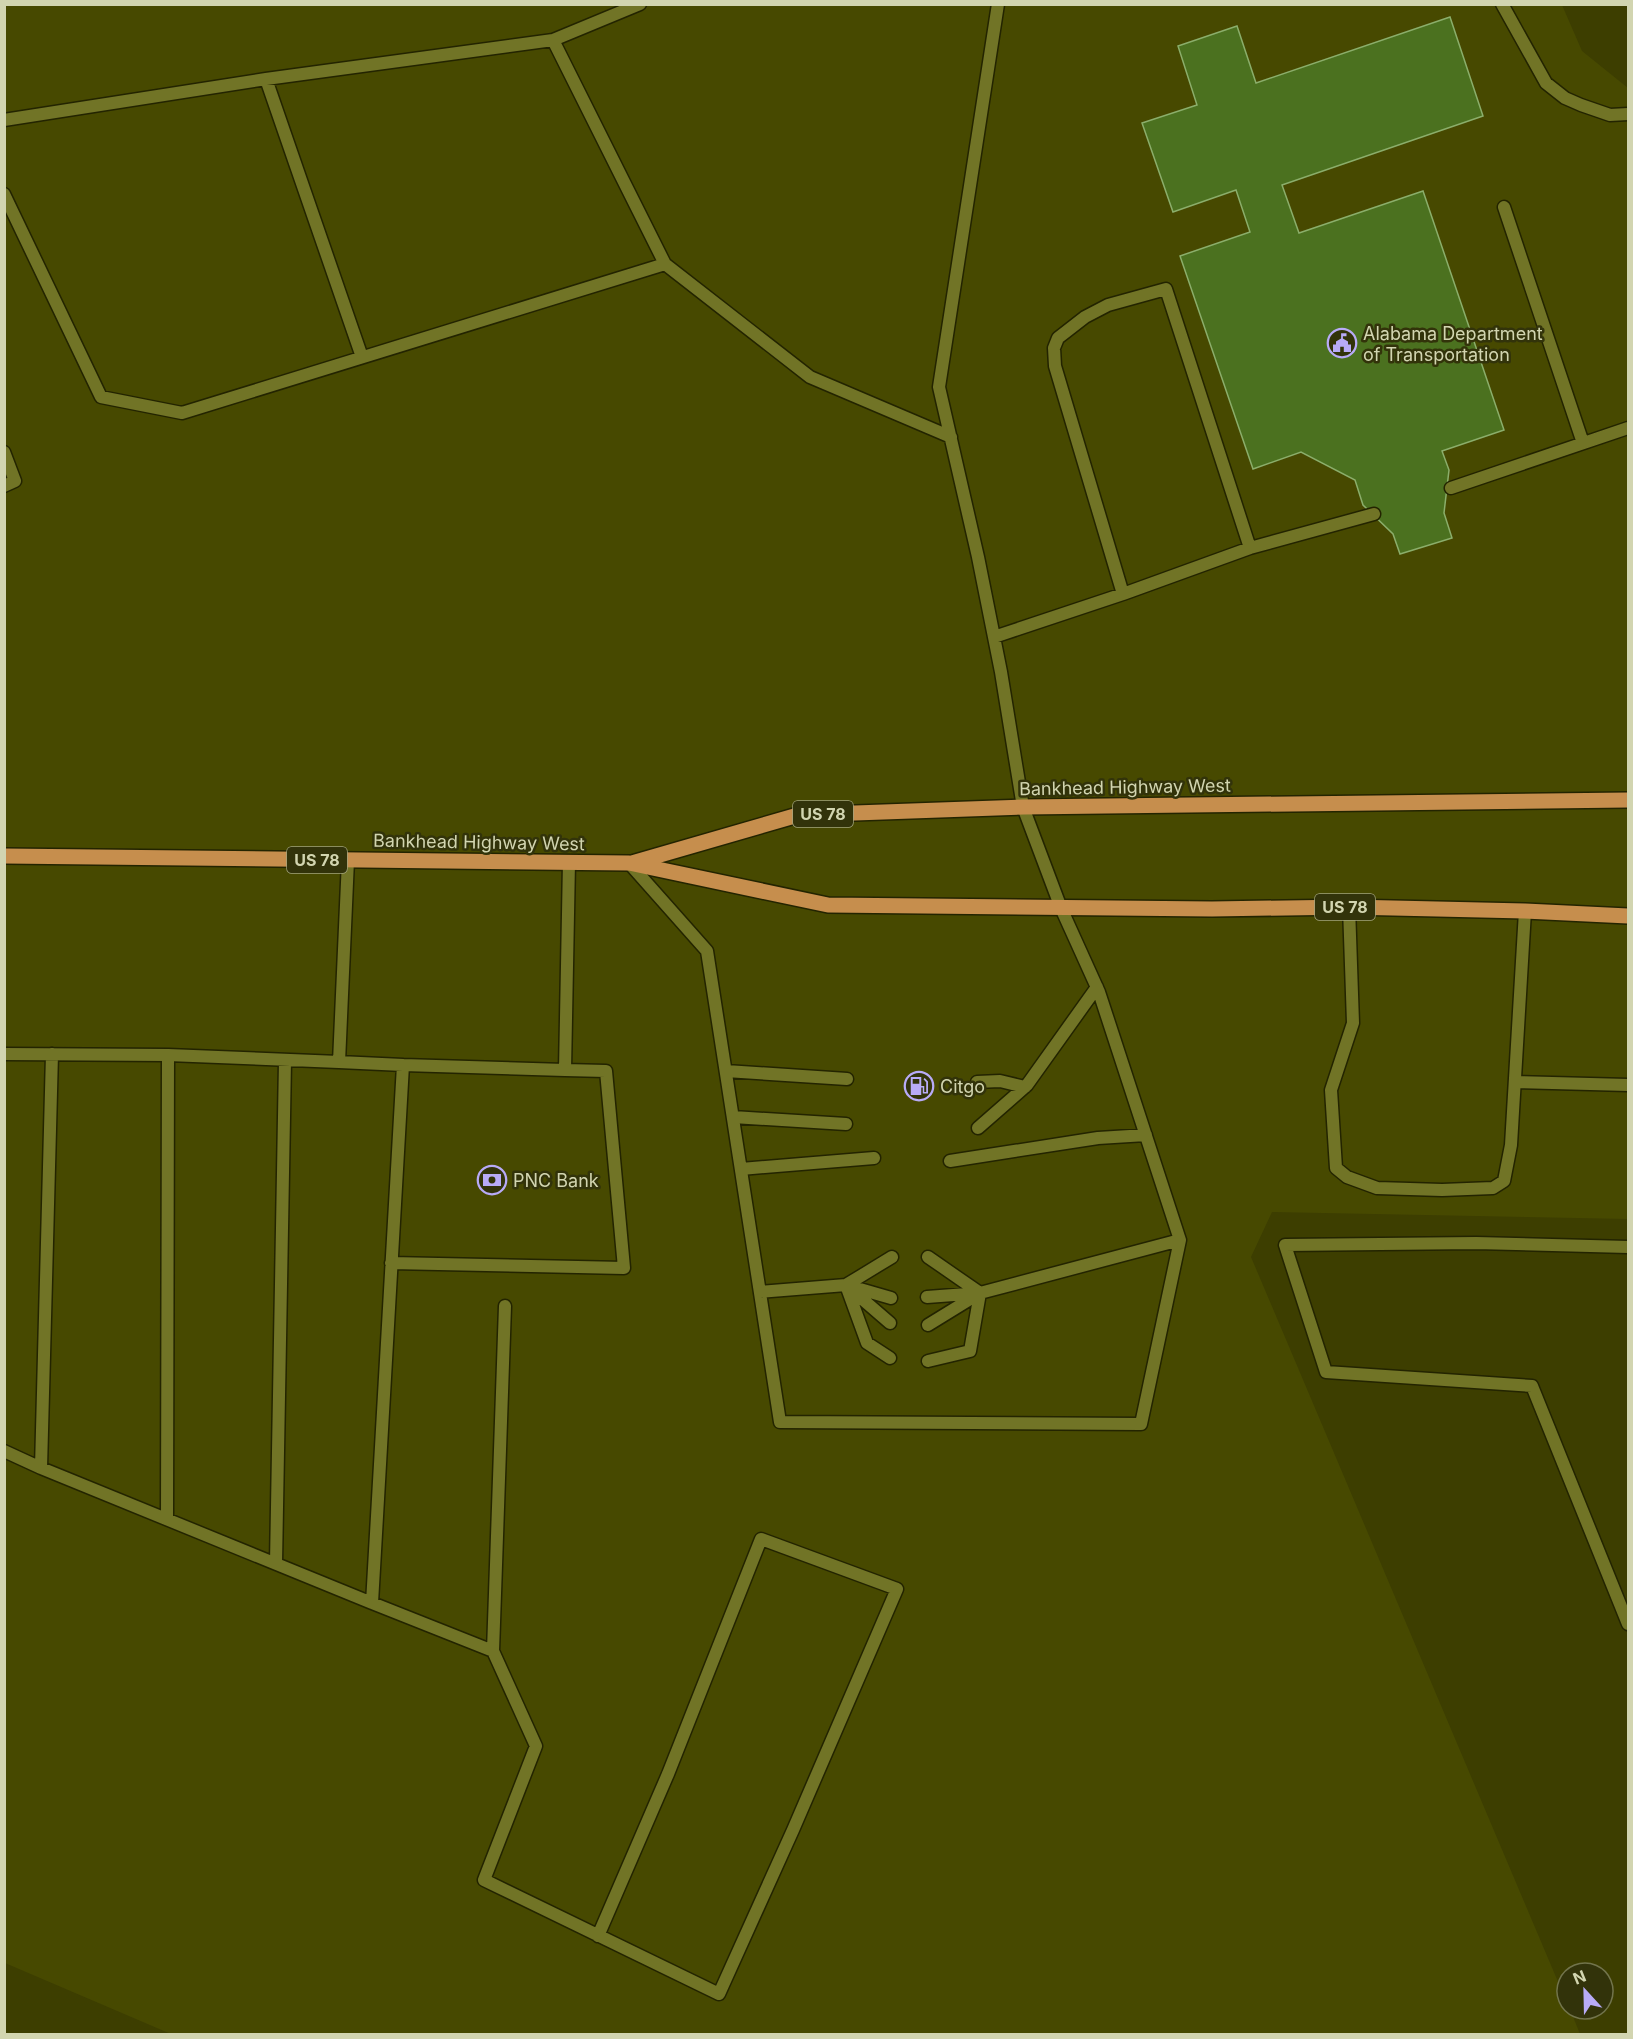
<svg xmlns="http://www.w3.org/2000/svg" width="1633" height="2039" viewBox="0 0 1633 2039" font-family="Inter,sans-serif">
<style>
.built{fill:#474900}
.building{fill:#4b711f;stroke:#8bae6b;stroke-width:1.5}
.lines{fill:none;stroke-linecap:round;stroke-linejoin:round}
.lane-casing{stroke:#232400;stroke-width:15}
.primary-casing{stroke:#232400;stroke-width:18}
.lane{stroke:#717426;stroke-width:12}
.primary{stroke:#c68e4d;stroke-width:15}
.labels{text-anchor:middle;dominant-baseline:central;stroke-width:5;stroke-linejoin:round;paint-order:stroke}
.shield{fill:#32330a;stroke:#a2a47e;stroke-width:1.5}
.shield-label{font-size:16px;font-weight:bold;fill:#d2d5b0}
.poi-label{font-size:18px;fill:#d2d5b0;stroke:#32330a;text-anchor:start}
.street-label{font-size:18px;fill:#d2d5b0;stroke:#32330a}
</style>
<rect width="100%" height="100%" fill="#3d3e00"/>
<path class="built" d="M5 5H1562L1582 51 1628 88V1219L1272 1212 1251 1257 1567 2003V2009H1570L1580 2034H171L5 1963Z"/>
<path class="building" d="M1450 17 1483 116 1282 185 1299 233 1423 191 1504 430 1442 451 1449 470 1444 513 1452 538 1400 554 1393 534 1363 505 1355 480 1301 452 1253 469 1180 256 1250 232 1236 190 1173 212 1142 123 1197 105 1178 46 1237 26 1256 83Z"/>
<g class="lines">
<g class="lane-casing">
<path id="lane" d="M640 4 553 40 665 264 810 377 951 437
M1502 4 1546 83 1565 98 1581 105 1610 115 1628 114
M266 79 362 357
M4 120 266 79 553 40
M4 194 101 397 182 413 665 264
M1504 207 1583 443
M4 452 15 481 4 486
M1451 488 1628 428
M1250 548 1374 514
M994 637 1123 594 1055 366 1054 348 1058 338 1085 317 1108 305 1166 289 1250 548 1123 594
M629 863 707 951 780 1422 1141 1424 1180 1240 1099 992 1061 908 1023 807 1001 672 978 557 939 387 998 4
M1349 907 1353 1023 1331 1090 1336 1168 1347 1177 1377 1188 1442 1190 1493 1188 1504 1181 1511 1145 1525 911
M4 1054 168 1055 339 1062
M403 1065 565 1070
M726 1071 847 1079
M977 1082 1000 1081 1025 1087
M1515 1082 1628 1085
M733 1117 846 1124
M978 1128 1027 1085 1097 987
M950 1161 1098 1138 1146 1135
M741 1169 874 1158
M1628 1247 1476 1243 1285 1245 1326 1372 1532 1386 1628 1624
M391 1263 624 1268 606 1071 565 1070 569 862
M847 1288 867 1343 890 1358
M760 1292 846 1285 892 1257
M980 1293 1180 1240
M927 1297 980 1293 928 1257
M890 1323 846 1285 891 1298
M928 1325 980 1293 970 1351 928 1361
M4 1451 41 1468 372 1603 403 1065 339 1062 348 860
M41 1468 52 1054
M167 1519 168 1055
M276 1563 285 1061
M372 1603 493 1651 505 1306
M493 1651 536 1746 484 1880 719 1994 793 1830 897 1589 761 1539 668 1774 598 1936"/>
</g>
<g class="primary-casing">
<path id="primary" d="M4 856 629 863 828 905 1212 909 1349 907 1525 911 1628 916
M632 863 798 815 1023 807 1628 800"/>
</g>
<use href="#lane" class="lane"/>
<use href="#primary" class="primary"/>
</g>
<defs>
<g id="civic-ring" transform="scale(1.5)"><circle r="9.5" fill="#32330a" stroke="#b8abf7" stroke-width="1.5"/><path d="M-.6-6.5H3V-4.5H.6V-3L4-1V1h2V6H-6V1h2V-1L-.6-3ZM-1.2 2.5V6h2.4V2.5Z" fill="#b8abf7"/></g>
<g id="fuel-ring" transform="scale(1.5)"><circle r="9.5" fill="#32330a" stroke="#b8abf7" stroke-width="1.5"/><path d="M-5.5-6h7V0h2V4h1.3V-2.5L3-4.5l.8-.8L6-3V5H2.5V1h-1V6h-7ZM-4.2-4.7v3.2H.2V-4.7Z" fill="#b8abf7"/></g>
<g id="bank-ring" transform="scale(1.5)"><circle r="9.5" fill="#32330a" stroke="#b8abf7" stroke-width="1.5"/><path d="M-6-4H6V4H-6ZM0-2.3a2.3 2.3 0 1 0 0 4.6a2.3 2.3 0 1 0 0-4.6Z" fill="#b8abf7"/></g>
</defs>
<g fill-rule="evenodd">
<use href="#civic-ring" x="1342" y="343"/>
<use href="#fuel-ring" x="919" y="1086"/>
<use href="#bank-ring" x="492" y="1180"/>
</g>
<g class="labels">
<g class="shield">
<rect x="793" y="801" width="60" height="26" rx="4.5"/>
<rect x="287" y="847" width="60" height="26" rx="4.5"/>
<rect x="1315" y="894" width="60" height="26" rx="4.5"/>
</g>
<g class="shield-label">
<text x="823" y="814">US 78</text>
<text x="317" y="860">US 78</text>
<text x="1345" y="907">US 78</text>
</g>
<g class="poi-label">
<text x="1363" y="333">Alabama Department<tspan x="1363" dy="21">of Transportation</tspan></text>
<text x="940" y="1086">Citgo</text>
<text x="513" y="1180">PNC Bank</text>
</g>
<g class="street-label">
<text transform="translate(1125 787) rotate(-1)">Bankhead Highway West</text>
<text transform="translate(479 842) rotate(1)">Bankhead Highway West</text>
</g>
</g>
<rect width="1633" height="2039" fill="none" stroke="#d2d5b0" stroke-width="12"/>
<g transform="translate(1585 1991) rotate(338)"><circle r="28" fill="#32330a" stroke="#72744c" stroke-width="1.5"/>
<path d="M0-4.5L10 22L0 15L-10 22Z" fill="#b8abf7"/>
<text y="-9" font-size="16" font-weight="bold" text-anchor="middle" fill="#d2d5b0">N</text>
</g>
</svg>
